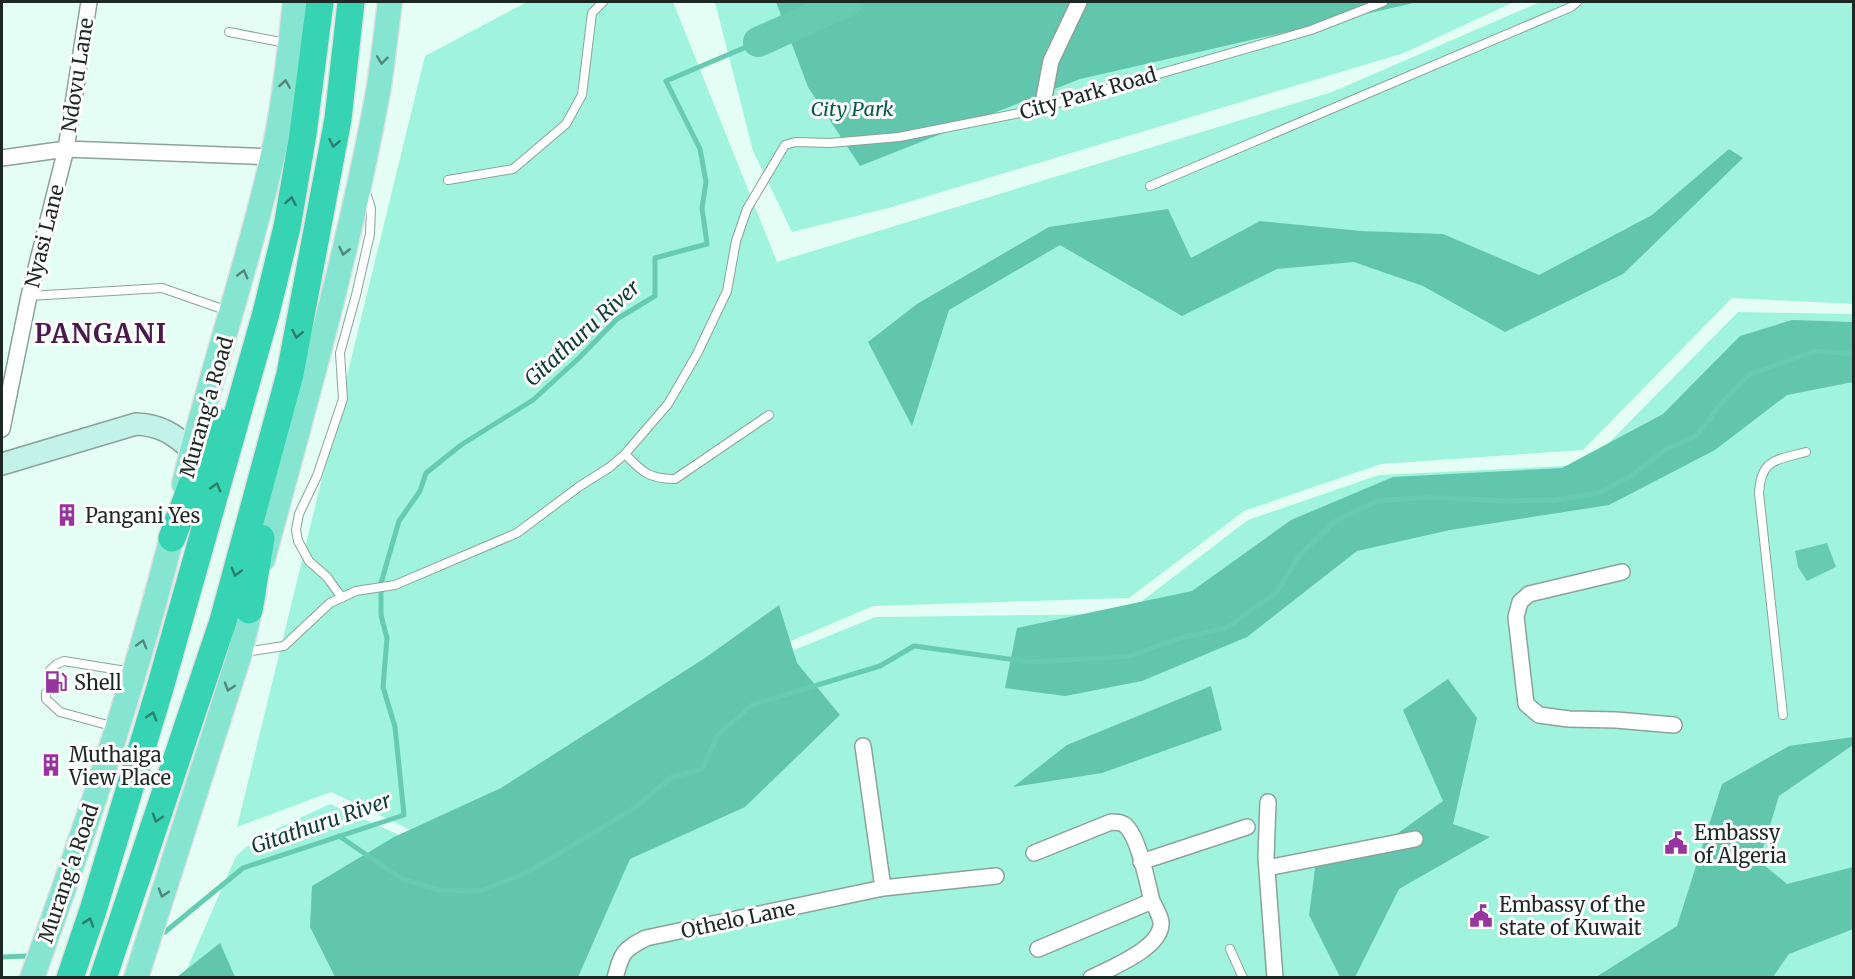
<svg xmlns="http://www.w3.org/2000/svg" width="1855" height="979" viewBox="0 0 1855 979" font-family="Merriweather,serif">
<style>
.green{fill:#a0f3dc}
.forest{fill:#62c6ac}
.water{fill:#67cbb1}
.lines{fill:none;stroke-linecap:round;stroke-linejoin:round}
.stream{stroke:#67cbb1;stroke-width:5}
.river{stroke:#67cbb1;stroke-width:30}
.lane-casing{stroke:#8ba39b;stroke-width:10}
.street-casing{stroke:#8ba39b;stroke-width:18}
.secondary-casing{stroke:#8ba39b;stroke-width:24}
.primary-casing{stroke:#dfe1e0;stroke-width:27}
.highway-casing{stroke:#dfe1e0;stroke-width:30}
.lane{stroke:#fff;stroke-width:8}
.street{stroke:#fff;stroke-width:15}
.secondary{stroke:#c3f2e8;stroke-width:21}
.primary{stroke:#86e5d1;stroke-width:24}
.highway{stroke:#36d4b3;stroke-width:27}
.oneway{stroke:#52867a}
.oneway2{stroke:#2a7e6c}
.labels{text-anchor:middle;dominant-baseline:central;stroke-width:6;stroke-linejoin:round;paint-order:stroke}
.street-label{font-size:20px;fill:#1d2724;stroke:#fff}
.park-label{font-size:20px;font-style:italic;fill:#035c4b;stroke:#fff}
.poi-label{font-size:20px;fill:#1d2724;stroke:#fff;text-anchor:start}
.water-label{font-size:21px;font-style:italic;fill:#0d3c31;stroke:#fff}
.district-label{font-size:26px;font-weight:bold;letter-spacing:1.5px;fill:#491b4c;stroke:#fff}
</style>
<rect width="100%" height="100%" fill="#e4fef6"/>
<path class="green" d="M527 2H673L777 262 1332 92 1540 2H1853V304L1732 298 1583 450 1381 464 1244 511 1129 598 873 606 777 647 461 854 331 792 237 827 425 56Z
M715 2H1514L1404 53 892 207 792 232 753 151Z
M1738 312 1853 314V977L183 978 236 856 257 838 330 804 464 864 782 655 875 617 1125 614 1248 520 1379 475 1587 465Z"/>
<path class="forest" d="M776 2H1418L1080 79 860 166 808 87Z
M1729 149 1743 158 1623 274 1505 332 1423 286 1354 262 1277 269 1182 316 1060 245 949 310 912 426 868 342 917 304 1049 227 1168 209 1191 258 1260 221 1361 231 1443 234 1539 275 1652 215Z
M1792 320 1853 322V382L1787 395 1715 450 1609 505 1450 530 1357 551 1247 637 1142 681 1065 696 1005 688 1017 628 1192 591 1291 520 1393 477 1562 468 1663 414 1740 336Z
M779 605 797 663 840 715 745 807 630 859 578 977H335L310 927 312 886 394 837 501 788 705 658Z
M1448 679 1477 718 1453 824 1490 837 1399 889 1355 977H1340L1309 915 1316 861 1391 838 1443 801 1403 710Z
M1211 686 1222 730 1102 773 1013 787 1067 745Z
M1853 737V745L1779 796 1759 861 1787 884 1853 867V929L1789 954 1773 977H1596L1677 926 1722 784 1789 746Z
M220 943 235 977H177Z"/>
<path class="water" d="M1827 543 1836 567 1807 581 1798 567 1795 551Z"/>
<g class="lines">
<path class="stream" d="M339 836 402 879 440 890 481 891 525 873 562 852 634 808 672 777 702 769 718 735 752 705 880 666 914 646 1030 662 1102 658 1130 656 1180 638 1226 628 1276 593 1300 555 1334 522 1377 501 1429 497 1504 501 1556 500 1600 492 1634 474 1666 449 1696 436 1723 402 1748 375 1815 351 1854 354
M165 932 243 868 404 815 395 727 383 687 387 638 381 615V583L399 521 420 491 426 473 461 445 533 400 579 358 617 319 655 296V258L707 244 702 208 706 182 700 149 666 81 758 42
M2 957 28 956"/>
<path class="river" d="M758 42 847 2"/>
<g class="lane-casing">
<path id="lane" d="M229 32 286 43
M448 180 513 169 566 124 582 95 592 13 603 2
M1150 186 1571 7 1577 2
M29 296 162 288 228 311
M625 454C642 472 649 479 675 479L769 415
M342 598 327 577 309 561 298 541 296 530 299 514 317 476 343 399 340 353 356 295 370 234 371 208 365 190
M245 652 284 646 330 603 356 591 395 585 517 533 580 486 610 467 625 454 668 404 697 354 727 291 736 241 747 209 785 145 795 142 830 143 899 137 1030 111 1311 30 1383 2
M50 670 57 664 64 661 132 672
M46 693V699L60 712 115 727
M1783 715 1759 493C1761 458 1777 460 1806 452
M1230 949 1243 978"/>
</g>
<g class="street-casing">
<path id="street" d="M1042 108 1051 61 1079 2
M2 158 66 149 273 157
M2 429 29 296 66 149 89 2
M1622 572 1529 594 1520 602 1516 617 1526 704 1539 715 1569 719 1616 720 1674 725
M863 746 883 888
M1268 802 1266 857 1275 978
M1034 853 1111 822C1117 822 1120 822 1125 825 1139 837 1147 882 1152 901
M1141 862 1247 827
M1267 868 1415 839
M1038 949 1152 901C1155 907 1160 915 1161 922 1163 948 1110 968 1091 978
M615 978C622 952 623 950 646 938L883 888 996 876"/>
</g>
<g class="secondary-casing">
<path id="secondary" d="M2 464 136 424C160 425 175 434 192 451"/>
</g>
<g class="primary-casing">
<path id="primary" d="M184 484C210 375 247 268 272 159 284 107 289 54 295 2
M263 559C305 404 349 250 378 92 383 62 386 31 390 2
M32 978C86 828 138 675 176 520
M136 978 240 653 254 593"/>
</g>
<g class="highway-casing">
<path id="highway" d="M172 538 196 474 220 423
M249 610 261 538
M70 978 94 907 160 688 266 313 287 227 303 134 320 2
M103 978 223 621 290 374 338 119 351 2"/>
</g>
<use href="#lane" class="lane"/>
<use href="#street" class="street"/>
<use href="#secondary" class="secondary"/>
<use href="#primary" class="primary"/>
<use href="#highway" class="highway"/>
</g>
<defs><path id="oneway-chevron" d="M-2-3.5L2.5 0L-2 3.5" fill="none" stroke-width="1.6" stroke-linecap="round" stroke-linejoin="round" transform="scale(1.5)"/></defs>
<g class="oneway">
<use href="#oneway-chevron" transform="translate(382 60) rotate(97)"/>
<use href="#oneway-chevron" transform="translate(285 84) rotate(-81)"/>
<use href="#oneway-chevron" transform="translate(344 251) rotate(103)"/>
<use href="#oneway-chevron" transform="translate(243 274) rotate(-75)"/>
<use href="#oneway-chevron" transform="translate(142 644) rotate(-74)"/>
<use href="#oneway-chevron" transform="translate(229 687) rotate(108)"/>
<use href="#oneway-chevron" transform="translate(163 893) rotate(108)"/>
</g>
<g class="oneway2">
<use href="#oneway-chevron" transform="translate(334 143) rotate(101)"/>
<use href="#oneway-chevron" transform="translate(291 201) rotate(-80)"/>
<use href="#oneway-chevron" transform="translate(297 334) rotate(101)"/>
<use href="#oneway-chevron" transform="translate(216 487) rotate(-75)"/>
<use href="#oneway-chevron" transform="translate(236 572) rotate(105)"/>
<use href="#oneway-chevron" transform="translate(152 716) rotate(-73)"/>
<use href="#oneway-chevron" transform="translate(157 818) rotate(108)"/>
<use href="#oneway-chevron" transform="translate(89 922) rotate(-71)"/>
</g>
<defs>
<g id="building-bare" transform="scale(1.8)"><path d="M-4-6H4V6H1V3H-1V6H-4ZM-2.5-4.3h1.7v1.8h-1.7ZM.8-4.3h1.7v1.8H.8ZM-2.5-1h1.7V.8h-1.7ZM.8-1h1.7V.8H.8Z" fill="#96359d" stroke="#fff" stroke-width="2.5" paint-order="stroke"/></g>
<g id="fuel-bare" transform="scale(1.8)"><path d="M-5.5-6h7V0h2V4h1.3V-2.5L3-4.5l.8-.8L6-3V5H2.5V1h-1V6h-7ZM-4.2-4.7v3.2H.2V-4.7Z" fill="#96359d" stroke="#fff" stroke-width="2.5" paint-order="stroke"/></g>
<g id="civic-bare" transform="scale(1.8)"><path d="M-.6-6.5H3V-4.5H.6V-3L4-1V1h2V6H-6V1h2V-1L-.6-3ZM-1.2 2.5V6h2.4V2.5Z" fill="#96359d" stroke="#fff" stroke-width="2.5" paint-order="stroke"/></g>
</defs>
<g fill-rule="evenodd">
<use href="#building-bare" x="67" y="515"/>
<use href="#fuel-bare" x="56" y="682"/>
<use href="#building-bare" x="51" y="765"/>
<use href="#civic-bare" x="1676" y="843"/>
<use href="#civic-bare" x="1481" y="916"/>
</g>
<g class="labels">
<g class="street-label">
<text transform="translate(77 75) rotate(-81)">Ndovu Lane</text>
<text transform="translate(1088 93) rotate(-16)">City Park Road</text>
<text transform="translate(44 236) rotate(-76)">Nyasi Lane</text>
<text transform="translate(206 407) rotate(-74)">Murang'a Road</text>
<text transform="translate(68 873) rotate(-71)">Murang'a Road</text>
<text transform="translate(738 919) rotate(-12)">Othelo Lane</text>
</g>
<g class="park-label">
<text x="852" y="108">City Park</text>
</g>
<g class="poi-label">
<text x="85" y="515">Pangani Yes</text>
<text x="74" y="682">Shell</text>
<text x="69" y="754">Muthaiga<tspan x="69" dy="23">View Place</tspan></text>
<text x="1694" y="832">Embassy<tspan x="1694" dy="23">of Algeria</tspan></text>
<text x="1499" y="904">Embassy of the<tspan x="1499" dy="23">state of Kuwait</tspan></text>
</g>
<g class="water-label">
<text transform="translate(582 333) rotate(-42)">Gitathuru River</text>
<text transform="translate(321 823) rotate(-19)">Gitathuru River</text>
</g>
<g class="district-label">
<text x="101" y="333">PANGANI</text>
</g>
</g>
<rect width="1855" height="979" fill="none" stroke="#1d2724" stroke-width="6"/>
</svg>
